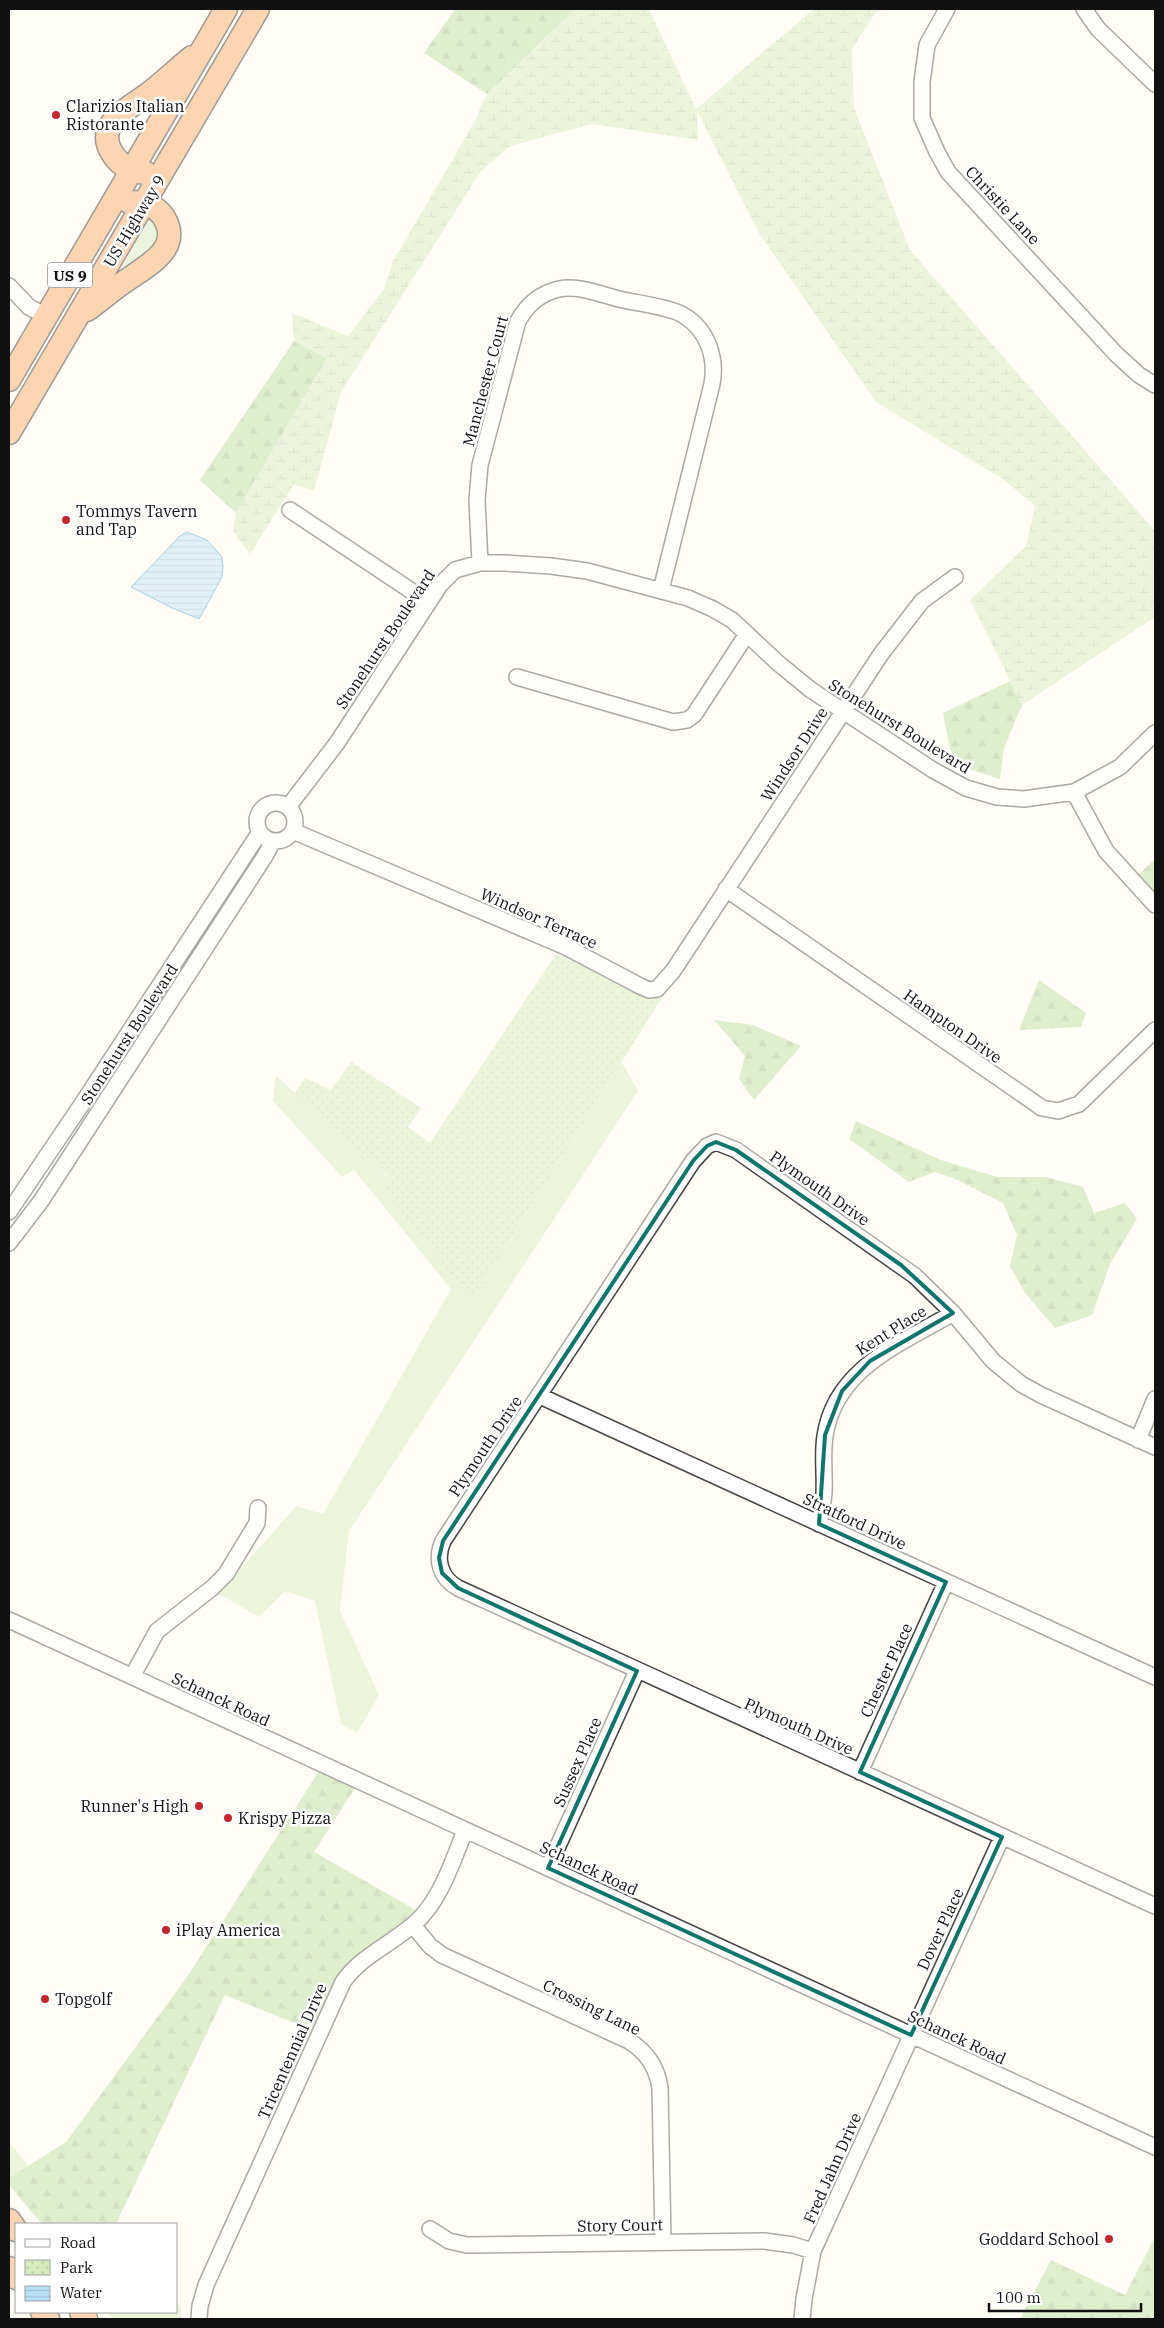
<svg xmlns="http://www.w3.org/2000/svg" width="1164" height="2328" viewBox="0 0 1164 2328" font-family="'IBM Plex Serif',serif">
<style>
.grass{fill:#d5ebbd}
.forest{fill:url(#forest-firs)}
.wetland{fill:url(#wetland-marsh)}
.park{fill:url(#park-dots)}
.water{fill:url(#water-rules);stroke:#3f96cf}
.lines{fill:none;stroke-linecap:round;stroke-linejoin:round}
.minor-casing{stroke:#444;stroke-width:18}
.highway-casing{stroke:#222;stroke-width:25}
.minor{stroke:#fff;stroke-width:15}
.highway{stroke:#f5a25d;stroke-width:22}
.marked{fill:none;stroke:#0f766e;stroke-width:4;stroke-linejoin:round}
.poi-dot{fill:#c4262e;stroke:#fff;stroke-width:2}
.labels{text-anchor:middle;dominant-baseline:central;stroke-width:5;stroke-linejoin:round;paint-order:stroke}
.shield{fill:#fff;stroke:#585858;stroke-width:1}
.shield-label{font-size:15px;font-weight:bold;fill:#111}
.poi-label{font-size:16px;fill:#111;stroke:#fff;text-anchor:start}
.street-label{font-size:16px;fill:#111;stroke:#fff}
</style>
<defs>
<pattern id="forest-firs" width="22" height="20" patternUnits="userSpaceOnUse" patternTransform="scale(1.25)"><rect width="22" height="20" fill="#b9dc9c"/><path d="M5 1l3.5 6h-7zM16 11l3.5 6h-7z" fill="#9ebc85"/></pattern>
<pattern id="wetland-marsh" width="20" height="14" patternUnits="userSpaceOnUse" patternTransform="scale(1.25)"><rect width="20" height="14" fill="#d5ebbd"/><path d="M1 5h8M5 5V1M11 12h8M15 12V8" fill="none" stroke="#b6c8a1"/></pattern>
<pattern id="park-dots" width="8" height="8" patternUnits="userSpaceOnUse" patternTransform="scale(1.25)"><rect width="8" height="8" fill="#d5ebbd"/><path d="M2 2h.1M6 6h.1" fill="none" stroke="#b6c8a1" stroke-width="1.8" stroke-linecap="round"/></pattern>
<pattern id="water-rules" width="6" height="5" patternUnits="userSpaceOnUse" patternTransform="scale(1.25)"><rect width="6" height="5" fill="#b9e0f7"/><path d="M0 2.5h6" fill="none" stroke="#9ebfd3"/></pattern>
</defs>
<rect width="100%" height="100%" fill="#fffdf5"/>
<path class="grass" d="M153 215 162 239 115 280 150 217Z
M622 1062 638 1091 349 1531 340 1611 379 1695 357 1733 341 1724 315 1601 285 1591 259 1617 219 1594 296 1506 323 1514 451 1289 354 1170 342 1177 273 1101 276 1076 389 1178 381 1188 472 1301Z
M9 2141 28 2166 9 2178Z
M176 2303 180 2305 182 2319H113L108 2312H176Z"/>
<path class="forest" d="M455 9H575L487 94 424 53Z
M294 341 327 358 236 513 200 480Z
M1010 681 1022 705 1004 748 1000 779 963 767 950 749 943 713Z
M1155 859V894L1137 876Z
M1039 980 1086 1013 1081 1027 1019 1030Z
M714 1020 753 1025 801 1046 754 1100 739 1079 745 1056Z
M856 1121 941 1160 997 1177H1046L1083 1187 1094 1213 1125 1203 1137 1219 1110 1264 1092 1315 1055 1328 1025 1293 1010 1266 1017 1235 1003 1203 953 1178 935 1172 909 1182 849 1139Z
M321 1768 357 1785 314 1852 423 1914 352 1970 319 2033 225 1995 116 2224H42L9 2185V2178L66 2142 187 1977Z
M1155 2237V2319H1020L1051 2260 1125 2295Z"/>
<path class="wetland" d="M575 9H649L696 109 814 9H883L875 13 852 49 854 108 910 250 1155 531V617L1022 705 970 600 1026 546 1035 506 1004 480 876 402 759 233 697 111 698 140 592 124 510 146 481 171 341 392 314 491 294 484 250 554 233 531 236 513 327 358 294 341 292 313 348 336 384 289 393 261 474 123 487 94Z"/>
<path class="park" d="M562 945 665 993 472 1301 381 1188 389 1177 294 1094 305 1078 331 1090 351 1062 421 1108 408 1127 430 1143Z"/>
<path class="water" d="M187 532 207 540 222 557 223 567 222 577 199 619 172 608 131 587 180 536Z"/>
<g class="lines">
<g class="minor-casing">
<path id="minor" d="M947 9 927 45 922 82V118L937 152 948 172 1116 354 1139 375 1155 385
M1084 9 1098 29 1155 84
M9 286 29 307 46 316
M290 510 428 602
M480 563 477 500 480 465 518 321C527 305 541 293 559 289 578 285 600 294 619 299 635 303 670 307 683 315 707 329 717 357 712 384L661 590
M517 677 673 722 687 720 694 715 747 634
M1074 792 1106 851 1155 905
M257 822a19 19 0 1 1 38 0a19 19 0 1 1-38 0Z
M288 807 337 743 440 585 455 570 480 563H505L551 566 587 571 688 598 713 609 732 620 778 663 811 690 933 770 966 788 997 797 1024 799 1074 792 1120 767 1155 733
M293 831 566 947 640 986 649 990 657 989 673 971 881 654 922 601 955 577
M726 889 1042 1108 1058 1111 1079 1104 1155 1030
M9 1212 84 1101 260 832
M9 1243 41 1201 265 856 273 841
M540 1396 1155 1677
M1138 1440 1155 1399
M1155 1447 1041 1395 1021 1384 993 1361 953 1313 915 1276 736 1150 716 1142 707 1146 693 1161 443 1541C435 1559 440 1578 458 1588L1155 1906
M819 1524C821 1514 823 1504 824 1493 825 1474 822 1455 825 1436 835 1368 901 1344 953 1313
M9 1620 1155 2147
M133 1675 157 1631 212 1588 226 1574 257 1523 258 1508
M860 1772 946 1582
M548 1868 637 1671
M413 1925 430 1946 442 1955 629 2041C647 2052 657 2067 660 2088L663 2242
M430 2229 449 2241 467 2245 764 2241 793 2245 813 2251
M199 2319 200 2306 206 2285 343 1982C361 1956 390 1945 414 1924 440 1902 452 1862 465 1831
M802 2319 804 2299 813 2251 1002 1837"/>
</g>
<g class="highway-casing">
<path id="highway" d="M146 173C132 172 122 167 114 156 92 125 128 109 148 94 163 83 177 69 192 57
M87 310C102 299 117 286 133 276 153 262 182 246 163 216 155 205 141 202 129 202
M9 380 226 9
M9 433 258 9
M9 2220 16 2230
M9 2268 16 2278
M42 2312 48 2319
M81 2312 86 2319"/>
</g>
<use href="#minor" class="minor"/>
<use href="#highway" class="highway"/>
</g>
<path d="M0 0H1164V2328H0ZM716 1142 736 1150 901 1265 953 1313 870 1361 842 1391 825 1435 819 1524 946 1582 860 1772 1002 1837 911 2035 548 1868 637 1671 458 1588 442 1573 439 1558 443 1541 693 1161 707 1146Z" fill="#fffdf5" fill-opacity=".55" fill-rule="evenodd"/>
<path class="marked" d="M716 1142 736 1150 901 1265 953 1313 870 1361 842 1391 825 1435 819 1524 946 1582 860 1772 1002 1837 911 2035 548 1868 637 1671 458 1588 442 1573 439 1558 443 1541 693 1161 707 1146Z"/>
<g class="poi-dot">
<circle cx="56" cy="115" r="5"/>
<circle cx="66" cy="520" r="5"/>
<circle cx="199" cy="1806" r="5"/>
<circle cx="228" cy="1818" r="5"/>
<circle cx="166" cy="1930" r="5"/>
<circle cx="45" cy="1999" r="5"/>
<circle cx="1109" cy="2239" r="5"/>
</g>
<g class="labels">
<rect class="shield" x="47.5" y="262.5" width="45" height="25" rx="4"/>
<g class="shield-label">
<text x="70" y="275">US 9</text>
</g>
<g class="poi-label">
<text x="66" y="106">Clarizios Italian<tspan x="66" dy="18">Ristorante</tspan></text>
<text x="76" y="511">Tommys Tavern<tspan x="76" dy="18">and Tap</tspan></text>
<text x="189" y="1806" text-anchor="end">Runner's High</text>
<text x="238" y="1818">Krispy Pizza</text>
<text x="176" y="1930">iPlay America</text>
<text x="55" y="1999">Topgolf</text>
<text x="1099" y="2239" text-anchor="end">Goddard School</text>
</g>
<g class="street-label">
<text transform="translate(1003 205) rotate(47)">Christie Lane</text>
<text transform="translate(134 221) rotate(-59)">US Highway 9</text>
<text transform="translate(485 381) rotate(-75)">Manchester Court</text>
<text transform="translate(385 639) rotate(-56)">Stonehurst Boulevard</text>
<text transform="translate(900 726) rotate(32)">Stonehurst Boulevard</text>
<text transform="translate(794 754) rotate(-57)">Windsor Drive</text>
<text transform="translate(539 918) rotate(24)">Windsor Terrace</text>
<text transform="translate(953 1026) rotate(35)">Hampton Drive</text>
<text transform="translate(129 1034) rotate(-57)">Stonehurst Boulevard</text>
<text transform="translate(820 1188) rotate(35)">Plymouth Drive</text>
<text transform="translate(891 1330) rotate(-32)">Kent Place</text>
<text transform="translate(485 1446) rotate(-56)">Plymouth Drive</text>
<text transform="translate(855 1521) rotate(25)">Stratford Drive</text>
<text transform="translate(886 1670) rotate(-65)">Chester Place</text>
<text transform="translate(221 1699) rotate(25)">Schanck Road</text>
<text transform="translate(799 1726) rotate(24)">Plymouth Drive</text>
<text transform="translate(577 1762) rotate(-66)">Sussex Place</text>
<text transform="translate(589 1868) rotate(25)">Schanck Road</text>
<text transform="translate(940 1929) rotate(-65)">Dover Place</text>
<text transform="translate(592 2007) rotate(26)">Crossing Lane</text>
<text transform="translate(957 2037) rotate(25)">Schanck Road</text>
<text transform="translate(292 2051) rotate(-66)">Tricentennial Drive</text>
<text transform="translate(832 2168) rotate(-66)">Fred Jahn Drive</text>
<text transform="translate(620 2225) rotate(-1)">Story Court</text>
</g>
</g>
<rect width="1164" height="2328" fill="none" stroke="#111111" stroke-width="20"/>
<rect x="15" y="2223" width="162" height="90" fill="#ffffff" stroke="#a0a0a0"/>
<rect x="25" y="2239" width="25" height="8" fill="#ffffff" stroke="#a0a0a0"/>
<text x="60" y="2248" font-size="15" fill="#111111">Road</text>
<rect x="25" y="2260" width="25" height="15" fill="url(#park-dots)" stroke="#a0a0a0"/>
<text x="60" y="2273" font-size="15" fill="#111111">Park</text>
<rect x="25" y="2286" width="25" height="15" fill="url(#water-rules)" stroke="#a0a0a0"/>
<text x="60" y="2298" font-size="15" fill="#111111">Water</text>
<path d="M989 2303v8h152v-8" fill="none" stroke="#111111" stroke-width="2.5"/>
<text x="996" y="2303" font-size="15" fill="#111111" stroke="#ffffff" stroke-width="4" paint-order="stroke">100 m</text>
</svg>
